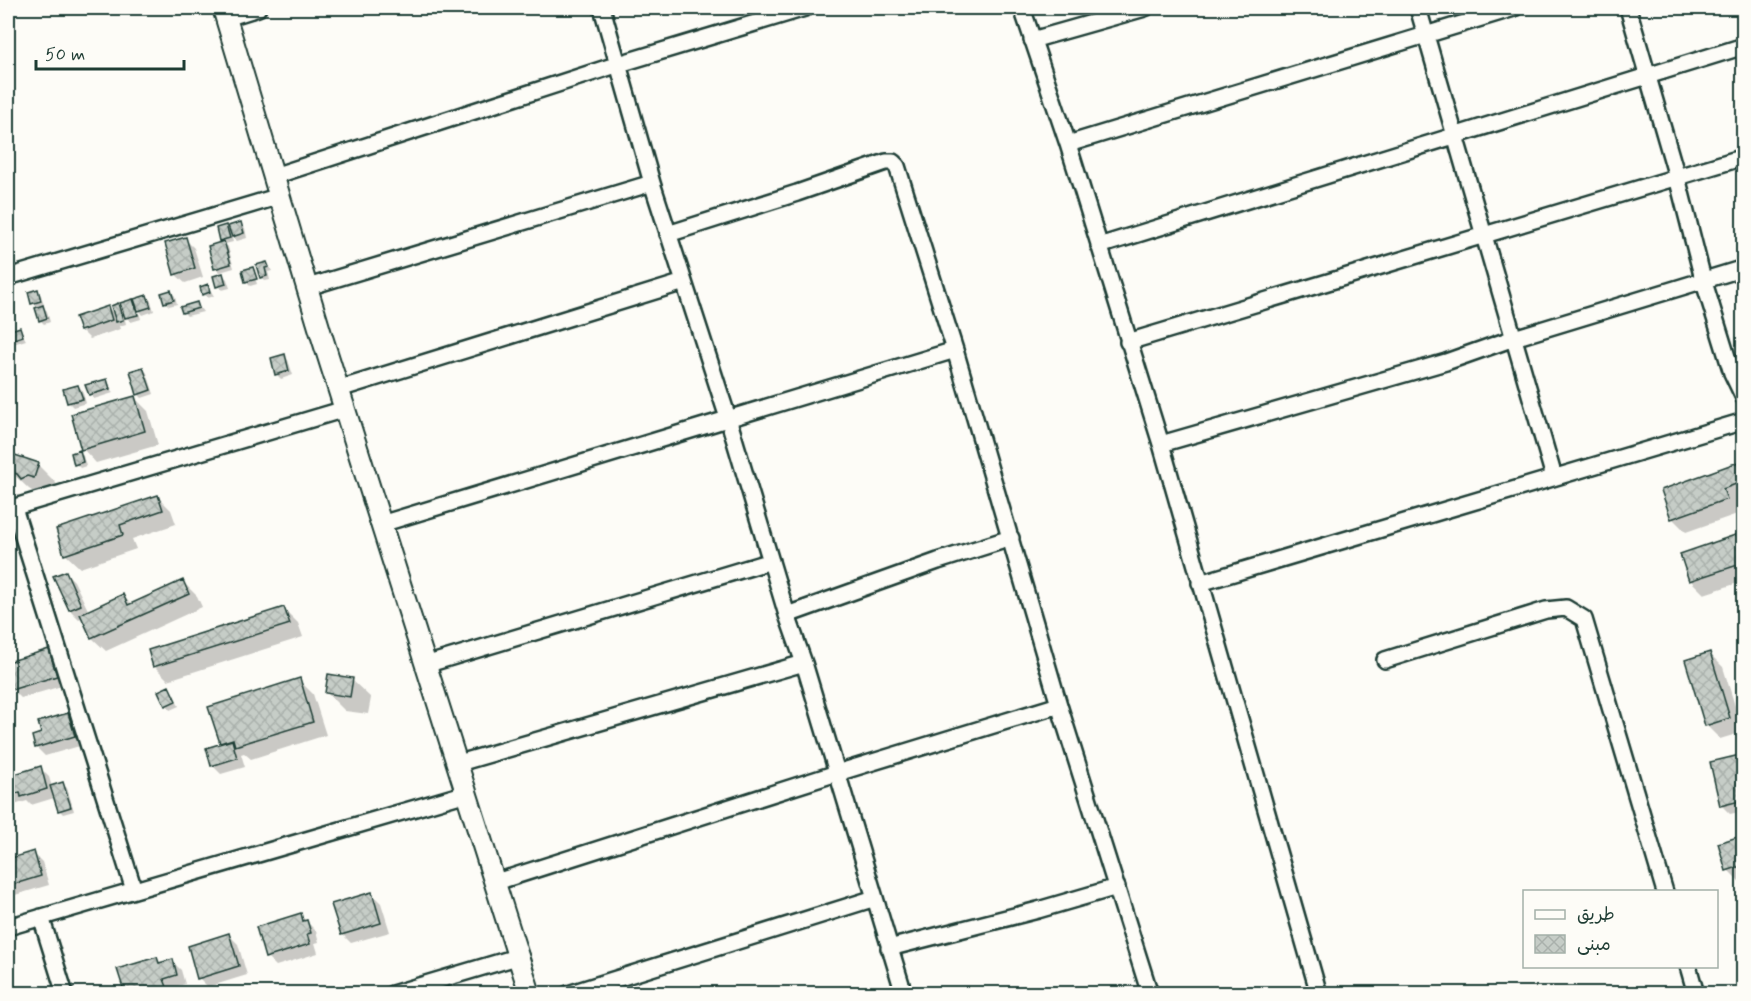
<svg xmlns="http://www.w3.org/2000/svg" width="1751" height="1001" viewBox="0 0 1751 1001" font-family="Mynerve,'Playpen Sans Arabic',sans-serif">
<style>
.shadow{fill:#0003}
.building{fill:url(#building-cross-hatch);stroke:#1f3d34;stroke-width:1.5}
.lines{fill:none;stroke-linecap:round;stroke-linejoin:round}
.minor-casing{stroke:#1f3d34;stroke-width:20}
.tertiary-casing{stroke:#1f3d34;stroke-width:24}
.minor{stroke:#fdfcf7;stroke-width:15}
.tertiary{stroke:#fdfcf7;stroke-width:20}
</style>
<defs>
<pattern id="building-cross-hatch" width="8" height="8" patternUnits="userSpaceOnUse" patternTransform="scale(1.5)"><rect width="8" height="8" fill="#c6cdc7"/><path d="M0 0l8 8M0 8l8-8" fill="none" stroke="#aab1ac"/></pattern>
</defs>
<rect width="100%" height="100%" fill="#fdfcf7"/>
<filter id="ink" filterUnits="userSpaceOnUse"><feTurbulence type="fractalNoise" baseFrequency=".0167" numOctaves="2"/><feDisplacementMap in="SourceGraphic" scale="12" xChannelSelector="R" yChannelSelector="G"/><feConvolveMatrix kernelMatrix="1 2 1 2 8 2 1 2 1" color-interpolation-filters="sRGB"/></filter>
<g filter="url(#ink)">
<path class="shadow" d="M240 224 245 228 247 238 237 241 231 235 233 242 225 244 228 247 234 268 220 272 227 279 230 288 222 290 218 286 222 275 215 268 224 243 221 240 226 227 232 233Z
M185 239 194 248 203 277 185 283 175 274Z
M267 263 272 271 268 272 270 280 265 281 257 273 260 283 257 272 261 276Z
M253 268 256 271H253L257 284 250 286 246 282Z
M208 286 214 296 208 298 204 294Z
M37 290 41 295 44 305 42 306 47 311 50 322 44 324 40 320 38 308 33 303Z
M171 292 175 296 177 304 169 306 165 302Z
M147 297 151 301 154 311 143 315 138 309 141 319 131 322 124 315 126 324 119 326 120 329 90 339 81 330 108 308 116 316 118 305 125 312 132 301 138 306Z
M197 304 203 312 187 316 183 312Z
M19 329 26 340 13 344 9 340 8 332Z
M284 356 288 360 293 375 281 379 277 375 272 359Z
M143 369 147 373 154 394 142 398 138 394Z
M106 381 110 385 113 393 94 399 90 394Z
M78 386 82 390 86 403 73 407 69 403Z
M134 397 148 411 158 445 96 463 83 449Z
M79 452 83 456 86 466 80 468 76 464Z
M1741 463 1744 466V500L1736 503 1740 513 1686 532 1673 519 1663 491Z
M38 465 56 483 52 495 40 496 29 489 10 471Z
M157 496 171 510 176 524 132 539 136 549 80 568 66 555 57 530Z
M1741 535 1744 537V581L1704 594 1690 580Z
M65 572 74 581 89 612 123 596 132 605 183 582 197 596 202 607 106 651 92 638 83 617 79 619 70 610 55 577Z
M284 609 298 623 303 637 168 680 154 666Z
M49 651 58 660 65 685 21 698 12 689 9 679H8V663Z
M1710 654 1723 667 1743 732 1720 739 1706 725Z
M299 680 313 694 326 735 251 759 244 753 241 754 245 767 221 774 212 765 223 744 221 742Z
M352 680 371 698 368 714 345 711 326 692Z
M169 688 179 706 170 710 160 692Z
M67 715 77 724 83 745 45 756 36 747 43 734Z
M1740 757 1744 760V811L1730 814 1721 805Z
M40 768 49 777 52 787 62 784 67 788 74 811 63 814 59 810 54 798 31 805 27 801 11 806 8 802V778Z
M1744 836V883L1742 884 1728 870Z
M33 853 42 862 49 885 15 895 8 887V860Z
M372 894 381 903 390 932 351 943 342 934Z
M300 915 316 931 319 942 315 943 318 953 276 966 267 957Z
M229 935 238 944 247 975 208 987 199 978Z
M157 959 162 964 172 961 181 970 185 984 172 988 174 994H126Z"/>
<path class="building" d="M241 222 244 233 232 237 228 226Z
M226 225 230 238 219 241 216 228Z
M186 237 195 268 174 275 165 243Z
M224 241 231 264 214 269 208 246Z
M267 262 269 267 265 268 267 276 260 278 256 265Z
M253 267 257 279 245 282 242 270Z
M223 273 226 284 216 287 213 276Z
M208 284 210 292 202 295 200 287Z
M38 289 41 301 31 304 28 292Z
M171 290 174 300 164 303 161 293Z
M147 295 151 307 138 311 134 299Z
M133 299 138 315 125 318 120 303Z
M197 302 199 308 182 313 180 307Z
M118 303 123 320 116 322 111 306Z
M43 305 47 318 39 321 35 308Z
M108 306 112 320 80 331 75 317Z
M20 327 23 336 8 341V331Z
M285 354 289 371 275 375 271 358Z
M143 367 151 390 137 395 130 371Z
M107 379 110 389 89 395 85 385Z
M78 385 83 399 67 403 63 389Z
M135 396 145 431 81 450 71 414Z
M80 450 83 462 74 465 71 453Z
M12 454 39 463 34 478 27 476 21 479 17 474 8 471Z
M1741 461 1744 468V481L1723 489 1727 499 1671 519 1661 490Z
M158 495 163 510 120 525 123 535 64 555 56 529Z
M1741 533 1744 540V563L1689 581 1680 554Z
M66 571 81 605 69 610 53 576Z
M183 580 189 594 91 638 80 614 123 594 128 605Z
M284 607 290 624 153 667 148 650Z
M49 649 57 676 11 690 8 678V662Z
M1710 652 1730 718 1705 726 1685 660Z
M328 674 353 678 350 697 325 693Z
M300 678 313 722 235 746 233 739 220 743 208 707Z
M169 686 176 701 165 706 158 691Z
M68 713 75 736 35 748 32 736 41 733 38 722Z
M232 740 237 758 211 766 206 748Z
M1740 755 1744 769V800L1720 806 1710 762Z
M41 766 47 789 21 797 20 792 8 796V776Z
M63 782 71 807 58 811 50 786Z
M1744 835V865L1726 871 1718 843Z
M34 851 41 876 8 886V859Z
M372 892 381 923 341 935 331 904Z
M301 913 303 921 307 920 311 933 307 934 310 944 265 958 256 927Z
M229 933 239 966 197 979 188 946Z
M157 957 159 963 173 959 177 975 164 979 167 987 146 994H125L117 969Z"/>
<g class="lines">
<g class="minor-casing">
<path id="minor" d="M602 8 652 183 728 418 787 615 804 663 904 994
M1022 8 1068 144 1161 444 1319 994
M1418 8 1554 477
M1628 8 1677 177 1703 279 1732 373 1744 398
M226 18 258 8
M1032 40 1145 8
M1068 144 1514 8
M274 176 619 64 805 8
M668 234 797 193 886 162H893L897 166 955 350 1059 705 1150 994
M1099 246 1744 46
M8 277 280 196
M308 287 652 183
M1128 342 1744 157
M339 389 684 282
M1161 444 1446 362 1514 338 1744 268
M14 508 134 890
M8 509 345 409
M381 524 955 350
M1200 583 1744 421
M787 615 938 561 1011 538
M1385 660 1546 610 1566 608 1584 619 1665 892
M425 665 771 561
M459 763 804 663
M496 882 837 773 1059 705
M41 917 65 994
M8 927 467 793
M889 948 1038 910 1117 887
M1688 966 1696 994
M392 994 520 956
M568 994 875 898"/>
</g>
<g class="tertiary-casing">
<path id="tertiary" d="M223 8 321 334 530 994"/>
</g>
<use href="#minor" class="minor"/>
<use href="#tertiary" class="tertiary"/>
</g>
</g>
<rect width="1751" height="1001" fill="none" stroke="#fdfcf7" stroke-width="30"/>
<rect x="15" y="15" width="1721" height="971" fill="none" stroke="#1f3d34" stroke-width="2" filter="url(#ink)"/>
<rect x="1523" y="890" width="195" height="78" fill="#fdfcf7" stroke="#a4b0a9" stroke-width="1.5"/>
<rect x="1535" y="910" width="30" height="9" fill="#fdfcf7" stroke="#a4b0a9" stroke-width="1.5"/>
<text x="1577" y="920" font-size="18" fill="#1f3d34">طريق</text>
<rect x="1535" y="935" width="30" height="18" fill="url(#building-cross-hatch)" stroke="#a4b0a9" stroke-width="1.5"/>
<text x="1577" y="950" font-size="18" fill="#1f3d34">مبنى</text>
<path d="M36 60v9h148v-9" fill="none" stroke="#1f3d34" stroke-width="3"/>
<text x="45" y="60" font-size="18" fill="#1f3d34" stroke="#fdfcf7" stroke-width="4.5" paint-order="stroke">50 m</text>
</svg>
